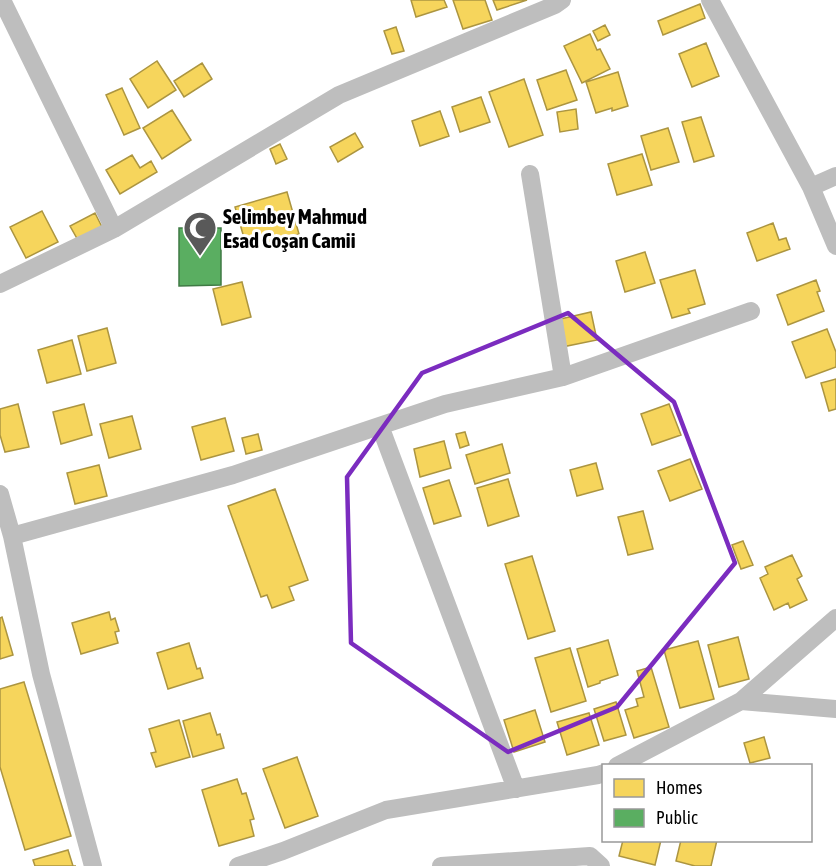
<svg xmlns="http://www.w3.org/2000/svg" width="836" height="866" viewBox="0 0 836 866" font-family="'Asap Condensed',sans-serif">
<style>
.homes{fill:#f6d55c;stroke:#ac9540;stroke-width:1.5}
.public{fill:#5aae61;stroke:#3f7a44;stroke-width:1.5}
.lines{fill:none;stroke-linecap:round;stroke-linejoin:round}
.street{stroke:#bebebe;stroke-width:18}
.marked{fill:none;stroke:#7b2cbf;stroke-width:4.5;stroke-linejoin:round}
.labels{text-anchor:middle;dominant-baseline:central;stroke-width:6;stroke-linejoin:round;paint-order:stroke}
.poi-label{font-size:21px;font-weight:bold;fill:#000;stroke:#fff;text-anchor:start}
</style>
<rect width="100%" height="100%" fill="#fff"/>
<path class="homes" d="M411 0H444L447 7 416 17Z
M453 0H485L492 20 463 29Z
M493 0H527L497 10Z
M700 4 705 18 663 35 658 21Z
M605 25 610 35 598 41 593 31Z
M396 27 404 51 392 54 384 31Z
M590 34 597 50 600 49 610 69 582 83 564 46Z
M706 43 719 76 692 87 679 54Z
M157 61 176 90 148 108 130 79Z
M202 63 212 79 184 97 174 81Z
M566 70 577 100 547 110 537 80Z
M618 72 628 106 612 111V108L596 113 586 82Z
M524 79 543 135 509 147 489 92Z
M122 88 140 128 124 135 106 95Z
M481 97 490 122 460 132 452 107Z
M576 109 578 129 560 132 557 112Z
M172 110 191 140 162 159 143 128Z
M440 111 449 136 420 146 412 121Z
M701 117 714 156 694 162 682 122Z
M668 128 679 162 651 170 641 136Z
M355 133 363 147 338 162 330 147Z
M280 144 287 159 276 164 270 149Z
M642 154 652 185 617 195 608 164Z
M132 155 140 168 151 161 157 172 120 194 106 170Z
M287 192 299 234 247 248 235 207Z
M42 211 58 242 26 258 10 227Z
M95 213 103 229 79 242 70 226Z
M773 223 779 240 786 238 790 249 757 261 747 233Z
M645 252 655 283 625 292 616 261Z
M695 270 705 304 688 309 690 313 672 318 660 280Z
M816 280 820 291 817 292 824 311 788 325 777 295Z
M242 282 251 317 222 325 213 289Z
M591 312 597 340 562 347 556 320Z
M107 328 116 363 87 371 78 336Z
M827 329 836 352V367L806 378 792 342Z
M72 340 81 374 47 383 38 350Z
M836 379V409L829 411 821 383Z
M18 404 29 447 5 452 0 435V409Z
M84 404 92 435 61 444 53 412Z
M669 404 681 435 652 445 641 414Z
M132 416 141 449 109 458 100 424Z
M225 418 234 451 201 460 192 427Z
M465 432 469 445 460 448 456 434Z
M258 434 262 450 246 454 242 438Z
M444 441 451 468 420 477 414 449Z
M502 444 510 473 475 484 466 455Z
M690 459 702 489 670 501 658 471Z
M596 463 603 489 577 496 570 470Z
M99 465 107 496 75 504 67 473Z
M508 479 519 516 488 526 477 488Z
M449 480 461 516 434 524 423 488Z
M275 489 308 580 289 587 294 600 272 608 267 595 261 597 228 506Z
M643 511 653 549 628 555 618 517Z
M743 541 753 565 741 569 732 545Z
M792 555 802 576 797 579 807 600 790 608 788 603 774 610 760 578 768 574 765 567Z
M532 556 555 631 528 639 505 564Z
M109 612 111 620 115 618 119 631 115 632 118 643 81 654 72 623Z
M2 617 13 655 0 659V618Z
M738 637 749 679 719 687 708 645Z
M608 640 618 675 600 681V683L588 687 577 649Z
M698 641 714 699 680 708 664 650Z
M189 643 197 669 200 668 203 678 168 689 157 653Z
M570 648 586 701 551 712 535 658Z
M651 667 669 727 634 738 625 710 638 706 636 699 644 697 637 671Z
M24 682 71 836 25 850 0 767V689Z
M616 702 626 735 604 741 594 709Z
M535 710 545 742 514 752 504 720Z
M210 713 217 735 220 734 224 748 193 757 183 721Z
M589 713 599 745 567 755 557 722Z
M179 720 190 757 156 767 151 753 156 752 149 729Z
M764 737 770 758 750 763 744 743Z
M297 757 318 816 285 828 263 769Z
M237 779 242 794 246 793 254 819 250 820 254 836 219 846 202 790Z
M623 840H661L655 865 619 856Z
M681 840H717L711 866H695L676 861Z
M68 850 73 866H76H35L33 860Z"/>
<path class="public" d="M179 228H221V285L179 286Z"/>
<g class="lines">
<path class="street" d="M2 0 114 229
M710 0 811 187 836 246
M530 174 563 377
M811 187 836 176
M0 284 114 229 339 95 555 5 562 0
M380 426 516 789
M0 494 12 536 41 674 93 866
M12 536 233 475 445 404 563 377 751 311
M741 701 836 709
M617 766 741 701 836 618
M238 866 283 851 386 810 598 775 604 773
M441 866 590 856 601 866"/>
</g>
<path class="marked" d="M568 313 674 402 735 563 617 707 508 752 351 643 347 477 422 373Z"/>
<defs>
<g id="mosque-pin" transform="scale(1.725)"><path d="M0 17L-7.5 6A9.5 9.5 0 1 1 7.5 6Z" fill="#595959" stroke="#fff"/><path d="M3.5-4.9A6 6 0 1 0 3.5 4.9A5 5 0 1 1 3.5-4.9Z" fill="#fff"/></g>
</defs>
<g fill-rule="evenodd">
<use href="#mosque-pin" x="200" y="228"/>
</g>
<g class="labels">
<g class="poi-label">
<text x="223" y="216">Selimbey Mahmud<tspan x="223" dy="24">Esad Coşan Camii</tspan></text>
</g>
</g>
<rect x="602" y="764" width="210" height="78" fill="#ffffff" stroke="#999999" stroke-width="1.5"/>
<rect x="614" y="779" width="30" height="18" fill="#f6d55c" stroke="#999999" stroke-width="1.5"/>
<text x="656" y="794" font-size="18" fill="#000000">Homes</text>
<rect x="614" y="809" width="30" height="18" fill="#5aae61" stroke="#999999" stroke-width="1.5"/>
<text x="656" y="824" font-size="18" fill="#000000">Public</text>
</svg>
